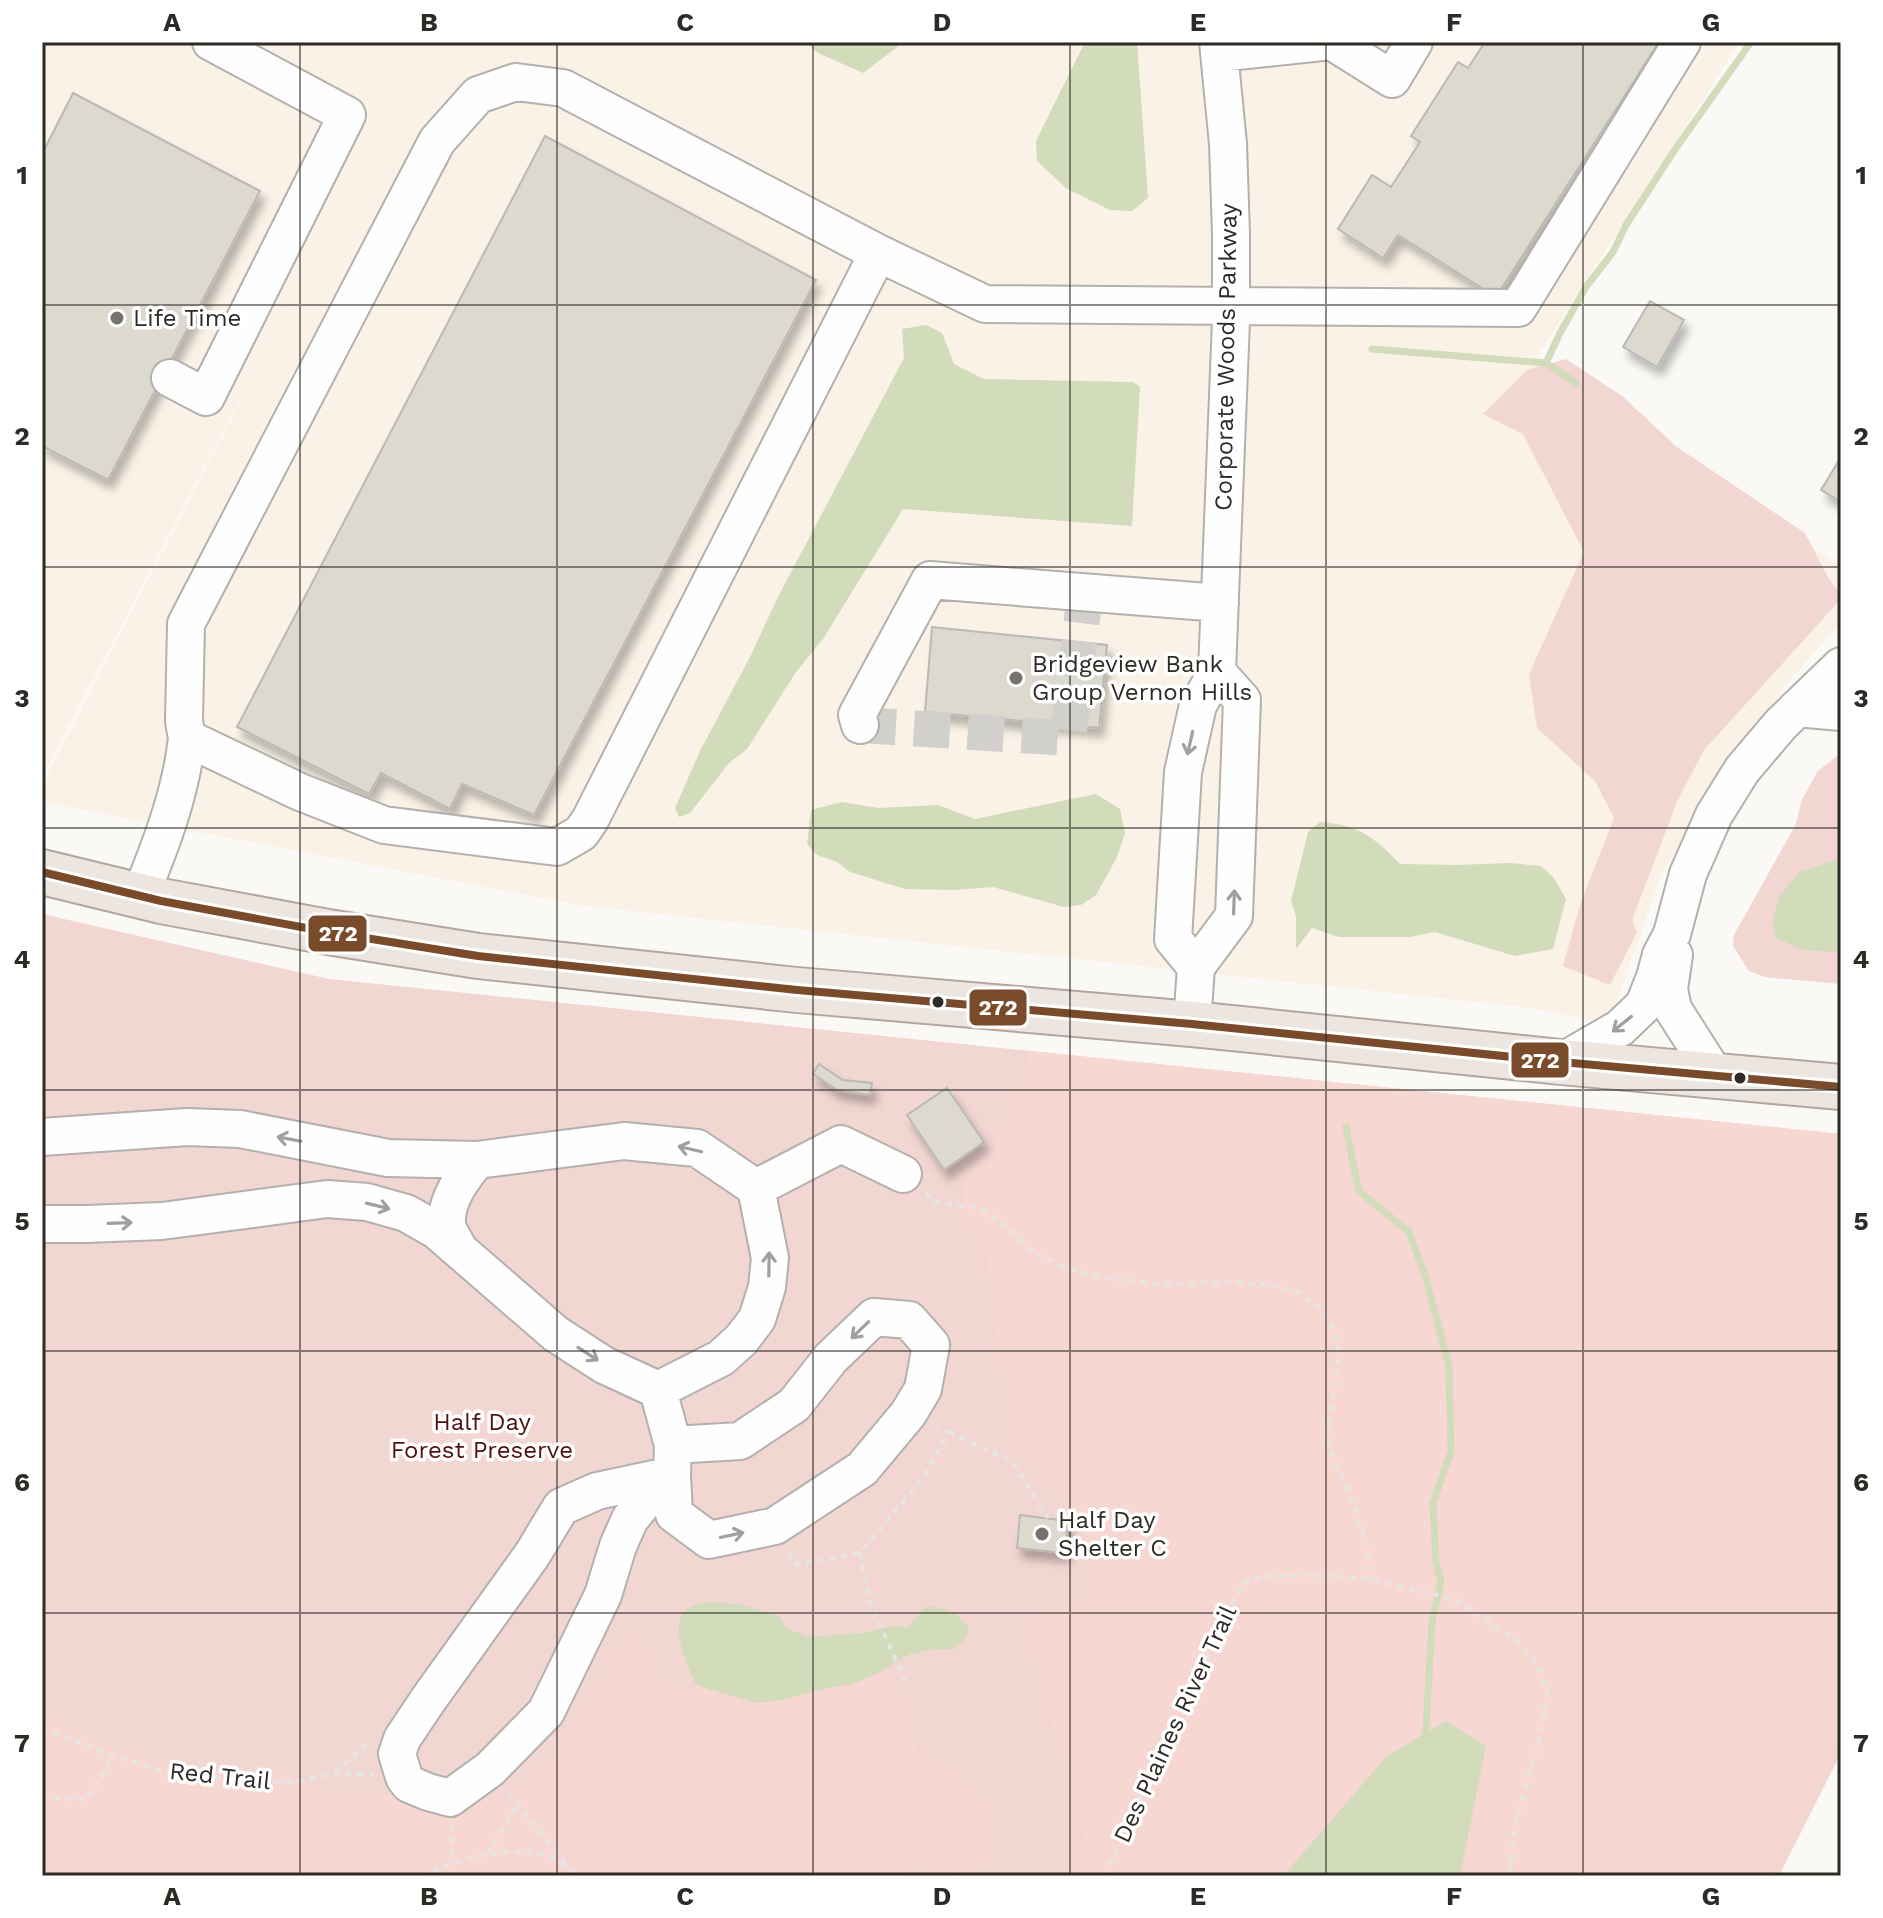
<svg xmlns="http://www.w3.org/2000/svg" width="1883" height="1918" viewBox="0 0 1883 1918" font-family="'Work Sans',sans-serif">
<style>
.built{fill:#faf2e6}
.green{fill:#f2d6d1}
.forest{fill:#f7d7d2}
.water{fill:#d2dbba}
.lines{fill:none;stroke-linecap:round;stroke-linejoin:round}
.stream{stroke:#d2dbba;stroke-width:7}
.building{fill:#dcd9ce;stroke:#bab9b5;stroke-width:2;filter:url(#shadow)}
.minor-tunnel{stroke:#d2d0cc;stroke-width:36;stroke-dasharray:36 18;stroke-linecap:butt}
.minor-casing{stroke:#b3b0ad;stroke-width:40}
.major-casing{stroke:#b2a69e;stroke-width:48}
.path{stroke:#e6e5e3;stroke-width:4;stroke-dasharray:6 6;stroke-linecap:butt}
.minor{stroke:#fefefe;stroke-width:36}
.major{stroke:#ece5e0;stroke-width:44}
.bus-1-casing{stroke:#fff;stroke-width:14}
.bus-1{stroke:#7a4b2a;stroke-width:8}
.oneway{stroke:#a09f9c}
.grid{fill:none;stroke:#2e2a25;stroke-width:2;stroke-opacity:0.55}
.poi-dot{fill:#76726e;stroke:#fff;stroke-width:3}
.bus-dot{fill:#2e2a25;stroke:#fff;stroke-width:3}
.labels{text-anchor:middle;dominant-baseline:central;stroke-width:7;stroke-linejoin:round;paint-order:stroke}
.poi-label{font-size:24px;fill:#2e2a25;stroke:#fff;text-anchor:start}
.street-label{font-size:24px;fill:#2e2a25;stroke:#fff}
.park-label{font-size:24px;fill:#50100d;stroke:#fff}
.line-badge{stroke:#fff;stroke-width:3}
.badge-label{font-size:22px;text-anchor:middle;font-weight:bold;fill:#fff}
.neatline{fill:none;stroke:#2e2a25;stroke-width:3}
.grid-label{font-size:26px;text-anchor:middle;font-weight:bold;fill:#2e2a25}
</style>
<defs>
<filter id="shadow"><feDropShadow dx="5" dy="9" stdDeviation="4" flood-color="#0004"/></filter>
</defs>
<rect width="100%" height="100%" fill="#fbf9f6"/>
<path class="built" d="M42 42H1740L1533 363 1841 566V623L1791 678 1661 875 1609 1024 1530 1008 584 906 42 802V785L339 210 42 777Z"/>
<path class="green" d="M1566 359 1622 396 1677 447 1805 533 1829 579 1841 595V599L1704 750 1677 802 1632 920 1637 932 1610 985 1563 966 1580 905 1614 818 1595 781 1537 728 1529 674 1584 552 1523 434 1483 414 1527 370Z
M1841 753V858L1799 873 1837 952 1841 950V984L1765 977 1749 971 1733 946 1734 935 1796 824 1802 799 1818 771Z
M42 914 329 979 1841 1134V1753L1779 1876H42Z"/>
<path class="forest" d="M1030 1051 1841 1134V1733L1771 1876H1074L1084 1837 1076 1795 1055 1736 1031 1634 1040 1609 1083 1605 1094 1588V1561L1077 1524 1035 1461 1007 1447 1005 1372 991 1307 987 1250 962 1221 965 1182 992 1154 1014 1110Z
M638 1628 652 1674 672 1692 694 1689 696 1685 722 1694 823 1689 850 1685 886 1668 908 1718 919 1758 956 1774 988 1805 994 1826 993 1843 984 1861 952 1875 913 1856 902 1876H42V1719L139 1759 231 1772 289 1773 320 1792 400 1795 483 1793 496 1810C510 1798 525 1787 538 1773 577 1731 605 1679 633 1629Z"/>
<path class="water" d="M806 42H904L863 73 818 53Z
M1086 42H1137L1148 198 1132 211 1110 210 1066 188 1037 161 1036 141 1081 50Z
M926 325 942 333 954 364 984 379 1133 382 1140 387 1132 526 903 509 823 639 796 672 747 749 729 763 690 813 679 817 675 808 700 751 750 657 778 597 904 358 902 329Z
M1096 794 1120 809 1125 833 1117 857 1096 895 1081 905 1064 907 993 887 955 890 905 889 850 872 837 862 817 855 807 844 811 810 842 802 878 808 938 805 975 819Z
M1320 822C1359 825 1373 836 1400 864L1457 865 1509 863 1541 866 1553 877 1566 899 1553 949 1515 956 1435 932 1410 937H1339L1312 928 1296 949V916L1291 901 1308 832Z
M1841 858V950L1838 952 1803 950 1775 937 1773 920 1780 896 1799 872Z
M705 1602 737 1604 779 1616 787 1629 809 1637 863 1633 897 1626 908 1628 925 1607C945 1607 957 1612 969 1628L965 1639 954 1649 929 1650 911 1654 902 1658 878 1673 850 1685 823 1689 782 1700 756 1703 696 1685C689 1668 672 1633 682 1615 686 1607 697 1604 705 1602Z
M1446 1721 1486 1746 1460 1876H1283L1387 1756Z"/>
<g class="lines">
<path class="stream" d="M1372 349 1546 363 1576 383
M1546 363 1560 333 1586 287 1613 252 1626 225 1674 151 1751 42
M1346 1127 1359 1191 1409 1232 1426 1278 1449 1367 1451 1451 1433 1503 1436 1563 1441 1583 1432 1621 1426 1729 1423 1740"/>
</g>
<path class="building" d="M1485 42H1659L1496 297 1398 235 1383 258 1338 229 1372 175 1391 187 1420 142 1411 136 1458 62 1468 68Z
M73 93 260 191 108 480 42 446V154Z
M545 136 816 280 534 815 462 784 450 809 381 773 369 794 237 727Z
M1650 301 1684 320 1657 367 1623 347Z
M1838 462 1841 464V502L1821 490Z
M932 627 1107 645 1099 728 925 712Z
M819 1064 843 1080 872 1083 870 1095 837 1090 813 1074Z
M947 1088 984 1142 944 1170 907 1115Z
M1020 1515 1068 1521 1065 1553 1017 1548Z"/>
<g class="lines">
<path class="minor-tunnel" d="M860 725 1068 738 1085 593"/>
<g class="minor-casing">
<path id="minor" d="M1333 42 1392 79 1414 42
M1219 53 1322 42
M878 253 590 820 581 833 557 847 384 825 300 792 187 738 184 721 186 624 437 141 478 95 516 82 563 88 878 253 985 304 1518 308 1682 42
M170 378 206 397 347 115 211 42
M1217 672 1231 320V234L1228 144 1218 42
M1797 708 1841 712
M860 725 857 715 930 580 1220 603
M140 896C161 845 181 793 187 738
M1674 955 1669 989 1673 1009 1715 1075
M1192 1024 1196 967 1234 916 1242 700 1217 672 1198 705 1183 772 1173 939 1196 967
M1561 1062 1620 1028 1644 1005 1655 977 1661 955 1672 934 1688 874 1714 815 1742 770 1781 724 1841 666
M42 1137 187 1127 240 1129 388 1158 477 1160 624 1141 697 1148 756 1188 770 1258 767 1287 757 1319 741 1340 721 1358 658 1390 604 1365 556 1334 436 1230 406 1213 367 1202 327 1199 162 1221 87 1224H42
M756 1188 841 1144 903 1174
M460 1251C456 1243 447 1231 447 1222 446 1199 463 1177 477 1160
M658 1390 673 1445 672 1475 674 1514 709 1540 775 1526 862 1469 908 1414 923 1389 931 1345 909 1320 874 1317 831 1358 794 1405 740 1441 673 1445
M672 1475 649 1496 630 1519 618 1546 603 1595 546 1712 490 1769 450 1798 428 1792 409 1784 404 1777 397 1754 402 1739 428 1700 532 1555 561 1507 597 1491Z"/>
</g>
<g class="major-casing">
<path id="major" d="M42 872 161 901 328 932 478 956 797 990 1192 1024 1561 1062 1841 1087"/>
</g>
<path class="path" d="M926 1193 937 1203 981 1208 1009 1229 1031 1250 1063 1267 1093 1276 1158 1284 1237 1282 1275 1285 1299 1293 1316 1305 1329 1320 1338 1342V1370L1329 1418V1449L1352 1501 1368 1548 1369 1579
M949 1432 1013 1462 1048 1518
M789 1553 796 1565 860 1553 922 1479 949 1432 936 1426
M860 1553 869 1600 905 1681
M42 1729 113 1755 169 1773 247 1782H295L335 1773 374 1775
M335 1773 369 1742
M509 1793 566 1864
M42 1798 88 1799 113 1755
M451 1825 453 1863
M488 1854 517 1804
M422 1876C459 1860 501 1846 542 1854 556 1857 569 1868 580 1876
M1105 1876 1130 1816 1173 1736 1232 1603 1244 1583 1265 1576 1324 1575 1369 1579 1454 1599 1517 1641 1536 1663 1547 1690 1542 1728 1515 1825 1509 1876"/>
<use href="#minor" class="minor"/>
<use href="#major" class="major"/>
<g class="bus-1-casing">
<path id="bus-1" d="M42 872 161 901 328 932 478 956 797 990 1192 1024 1561 1062 1841 1087"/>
</g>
<use href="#bus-1" class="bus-1"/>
</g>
<defs><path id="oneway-shaft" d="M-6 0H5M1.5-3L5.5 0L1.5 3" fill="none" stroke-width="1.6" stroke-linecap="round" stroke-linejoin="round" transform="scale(2)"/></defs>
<g class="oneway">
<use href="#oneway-shaft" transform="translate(1190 743) rotate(103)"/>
<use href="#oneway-shaft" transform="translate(1234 902) rotate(-88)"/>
<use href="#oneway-shaft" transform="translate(1622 1024) rotate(141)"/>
<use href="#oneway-shaft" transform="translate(289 1139) rotate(-169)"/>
<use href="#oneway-shaft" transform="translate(690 1149) rotate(-167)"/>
<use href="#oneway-shaft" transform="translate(378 1206) rotate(14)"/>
<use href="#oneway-shaft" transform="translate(120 1223) rotate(-2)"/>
<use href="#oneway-shaft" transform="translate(769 1264) rotate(-89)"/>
<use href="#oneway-shaft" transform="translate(860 1330) rotate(136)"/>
<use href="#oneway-shaft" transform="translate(588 1354) rotate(33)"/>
<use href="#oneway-shaft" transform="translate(732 1535) rotate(-12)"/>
</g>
<path class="grid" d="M300 42V1876M557 42V1876M813 42V1876M1070 42V1876M1326 42V1876M1583 42V1876M42 305H1841M42 567H1841M42 828H1841M42 1090H1841M42 1351H1841M42 1613H1841"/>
<g class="poi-dot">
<circle cx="117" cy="318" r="8"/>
<circle cx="1016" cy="678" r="8"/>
<circle cx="1042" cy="1534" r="8"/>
</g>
<g class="bus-dot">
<circle cx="938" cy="1002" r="7"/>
<circle cx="1740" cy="1078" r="7"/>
</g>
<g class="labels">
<g class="poi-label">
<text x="133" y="318">Life Time</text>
<text x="1032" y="664">Bridgeview Bank<tspan x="1032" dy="28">Group Vernon Hills</tspan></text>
<text x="1058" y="1520">Half Day<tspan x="1058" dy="28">Shelter C</tspan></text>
</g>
<g class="street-label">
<text transform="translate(1226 357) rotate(-89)">Corporate Woods Parkway</text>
<text transform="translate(1175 1724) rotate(-65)">Des Plaines River Trail</text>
<text transform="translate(220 1776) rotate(6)">Red Trail</text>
</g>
<g class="park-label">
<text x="482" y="1422">Half Day<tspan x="482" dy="28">Forest Preserve</tspan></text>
</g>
</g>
<g class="line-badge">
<rect x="307" y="914" width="61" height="39" rx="8" fill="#7a4b2a"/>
<rect x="968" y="988" width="60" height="39" rx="8" fill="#7a4b2a"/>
<rect x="1510" y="1041" width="60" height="38" rx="8" fill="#7a4b2a"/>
</g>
<g class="badge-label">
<text x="338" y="941">272</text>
<text x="998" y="1015">272</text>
<text x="1540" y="1068">272</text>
</g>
<rect width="1883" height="1918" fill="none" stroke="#ffffff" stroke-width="88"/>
<rect x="44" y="44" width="1795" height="1830" class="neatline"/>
<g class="grid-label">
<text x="172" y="31">A</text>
<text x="429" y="31">B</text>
<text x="685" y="31">C</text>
<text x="942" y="31">D</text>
<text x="1198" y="31">E</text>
<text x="1454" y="31">F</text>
<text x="1711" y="31">G</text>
<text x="22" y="184">1</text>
<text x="1861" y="184">1</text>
<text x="22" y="445">2</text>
<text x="1861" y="445">2</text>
<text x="22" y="707">3</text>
<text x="1861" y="707">3</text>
<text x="22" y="968">4</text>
<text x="1861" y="968">4</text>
<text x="22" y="1230">5</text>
<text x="1861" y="1230">5</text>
<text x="22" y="1491">6</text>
<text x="1861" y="1491">6</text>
<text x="22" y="1752">7</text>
<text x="1861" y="1752">7</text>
<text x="172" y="1905">A</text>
<text x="429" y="1905">B</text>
<text x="685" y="1905">C</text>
<text x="942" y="1905">D</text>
<text x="1198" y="1905">E</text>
<text x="1454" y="1905">F</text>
<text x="1711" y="1905">G</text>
</g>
</svg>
